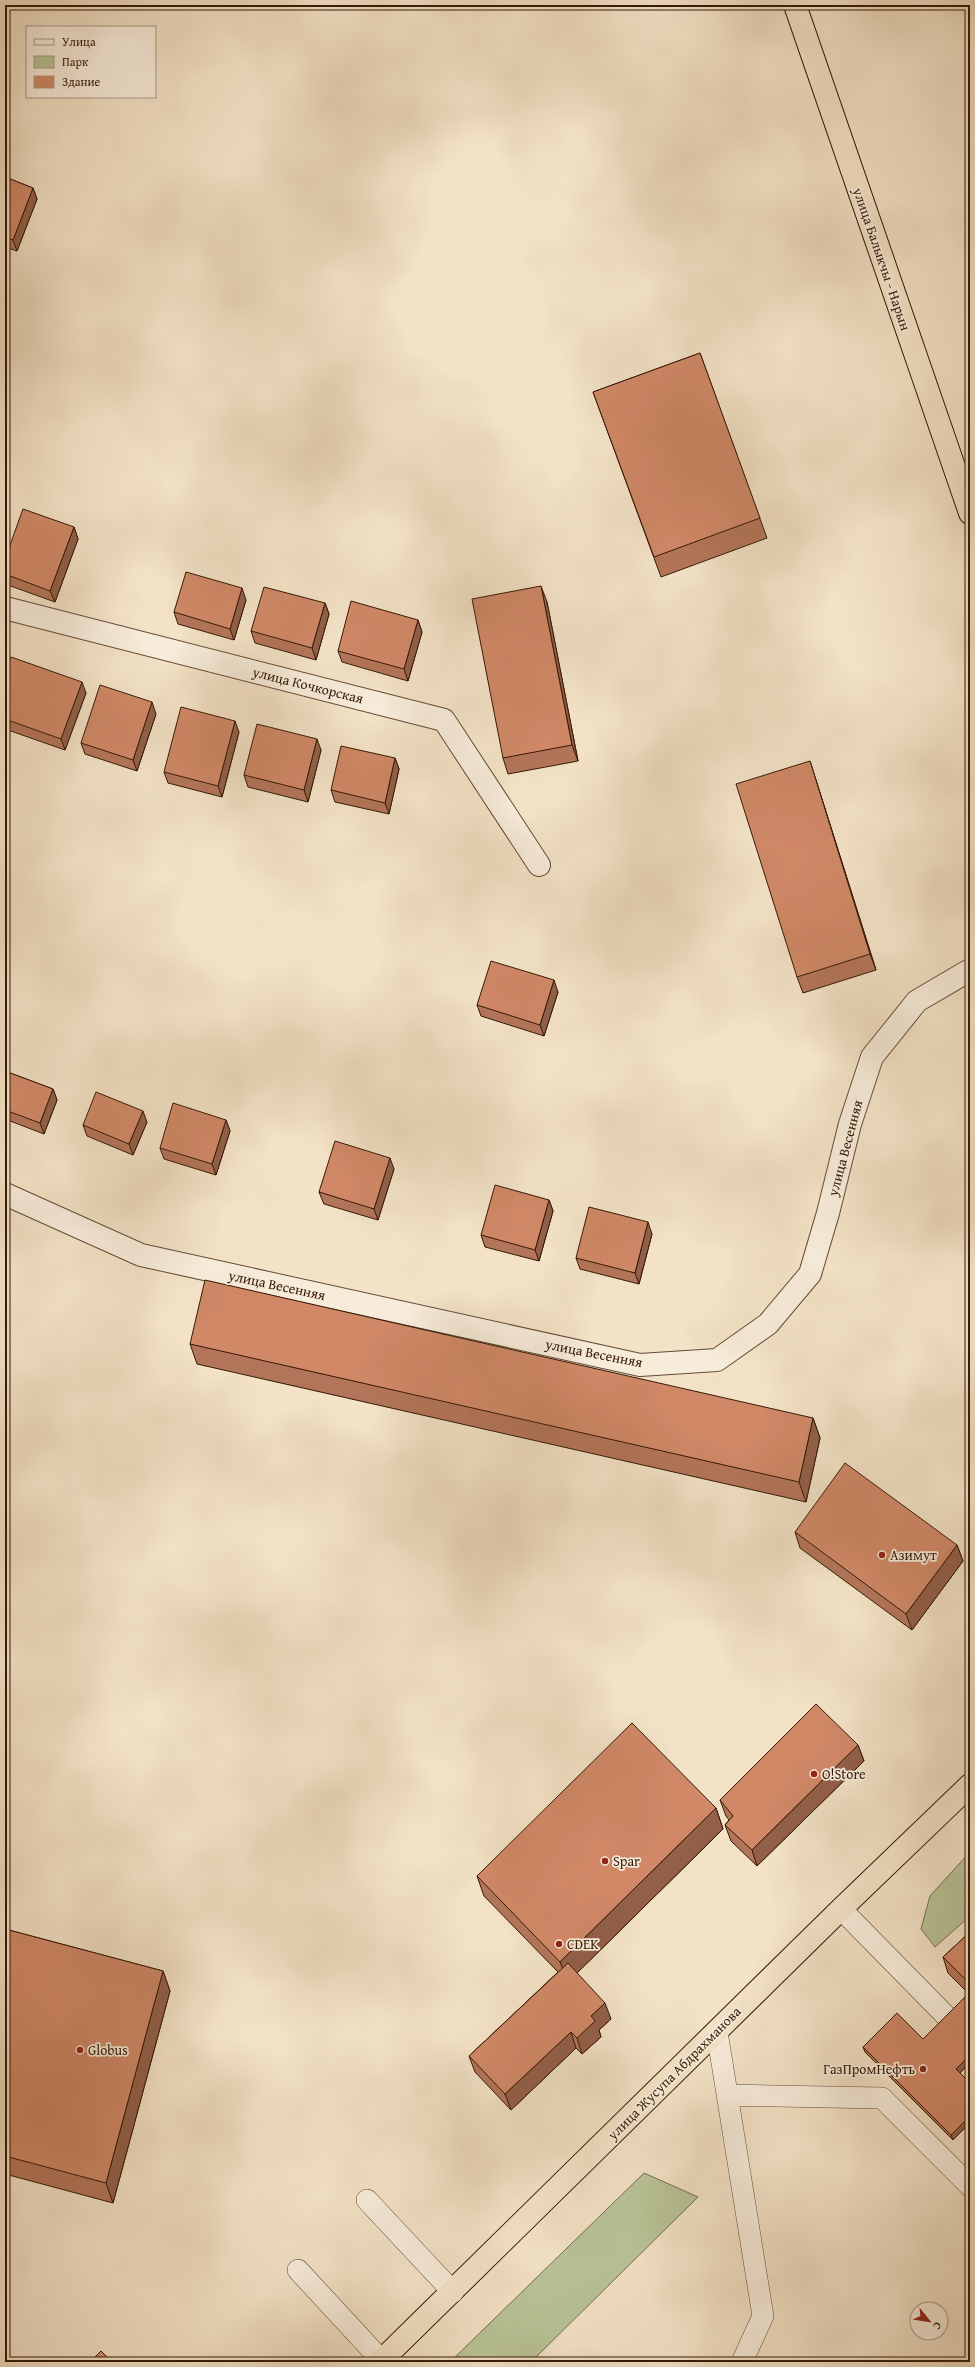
<svg xmlns="http://www.w3.org/2000/svg" width="975" height="2367" viewBox="0 0 975 2367" font-family="'Gentium Book Plus',serif">
<style>
.green{fill:#b9c497;stroke:#776e4e}
.lines{fill:none;stroke-linecap:round;stroke-linejoin:round}
.service-casing{stroke:#644b36;stroke-width:22}
.minor-casing{stroke:#644b36;stroke-width:24}
.trunk-casing{stroke:#351906;stroke-width:24}
.service{stroke:#f7ecda;stroke-width:21}
.minor{stroke:#f7ecda;stroke-width:22}
.trunk{stroke:#f3e2c6;stroke-width:22}
.wall{fill:#b37559;stroke:#351906}
.shaded-wall{fill:#925f48;stroke:#351906}
.building{fill:#d08867;stroke:#351906}
.poi-dot{fill:#8f2418;stroke:#f7ecda;stroke-width:1.5}
.labels{text-anchor:middle;dominant-baseline:central;stroke-width:3.5;stroke-linejoin:round;paint-order:stroke}
.street-label{font-size:14px;fill:#351906;stroke:#f7ecda}
.poi-label{font-size:14px;fill:#351906;stroke:#f7ecda;text-anchor:start}
</style>
<rect width="100%" height="100%" fill="#f3e2c6"/>
<filter id="stains"><feTurbulence type="fractalNoise" baseFrequency=".005" numOctaves="4"/><feColorMatrix values="0 0 0 0 .2 0 0 0 0 .09 0 0 0 0 .02 0 0 0 .5 -.17"/></filter>
<radialGradient id="worn" r=".72"><stop offset=".6" stop-color="#630" stop-opacity="0"/><stop offset="1" stop-color="#630" stop-opacity=".3"/></radialGradient>
<path class="green" d="M970 1852V1916L935 1947 921 1929 930 1896Z
M644 2173 698 2197 531 2362H450Z"/>
<g class="lines">
<g class="service-casing">
<path id="service" d="M841 1909 950 2020
M717 2032 763 2316 742 2362
M727 2095 882 2098 970 2186
M367 2200 453 2292
M298 2270 382 2361"/>
</g>
<g class="minor-casing">
<path id="minor" d="M5 608 444 720 539 865
M5 1194 141 1255 640 1365 717 1360 768 1324 810 1274 828 1213 850 1124 872 1057 917 1001 970 970"/>
</g>
<g class="trunk-casing">
<path id="trunk" d="M795 5 970 513
M380 2362 841 1909 970 1785"/>
</g>
<use href="#service" class="service"/>
<use href="#minor" class="minor"/>
<use href="#trunk" class="trunk"/>
</g>
<path class="wall" d="M5 177 33 188 37 199 17 251 5 247Z
M700 353 767 538 661 577 593 392Z
M74 527 78 539 55 602 5 584V559Z
M246 600 234 640 178 624 174 612Z
M547 602 578 761 508 774 503 758Z
M325 603 329 614 316 660 255 643 251 631Z
M418 620 422 632 408 681 342 662 338 651Z
M5 673 86 693 65 750 5 729Z
M156 714 137 771 85 754 81 743Z
M239 732 222 797 168 783 164 772Z
M321 750 308 802 248 787 244 775Z
M395 758 399 769 389 814 335 802 331 790Z
M815 777 876 970 803 993 797 977Z
M558 992 544 1036 481 1016 477 1005Z
M5 1071 53 1089 57 1100 44 1134 5 1119Z
M226 1120 230 1131 216 1175 164 1159 160 1148Z
M147 1122 133 1155 87 1136 83 1125Z
M394 1169 378 1220 324 1204 319 1192Z
M549 1200 553 1211 539 1261 485 1247 481 1235Z
M652 1234 639 1284 580 1269 576 1258Z
M190 1344 813 1418 820 1438 806 1502 197 1364Z
M795 1532 957 1545 963 1561 912 1630 800 1548Z
M858 1745 864 1761 757 1866 731 1841 725 1825 729 1820 726 1816 720 1800Z
M716 1808 723 1829 577 1973 611 2019 599 2030 601 2037 582 2054 576 2048 511 2110 475 2072 469 2056 558 1972 484 1896 477 1876Z
M5 1929 163 1971 170 1991 113 2203 5 2174Z
M970 1932V2062L960 2073 970 2083V2123L953 2140 865 2052 863 2047 923 2039 969 1994 948 1973 943 1957Z"/>
<path class="shaded-wall" d="M33 188 37 199 17 251 13 240Z
M74 527 78 539 55 602 50 591Z
M541 586 547 602 578 761 572 745Z
M242 588 246 600 234 640 230 629Z
M325 603 329 614 316 660 312 648Z
M418 620 422 632 408 681 404 669Z
M82 682 86 693 65 750 61 739Z
M152 702 156 714 137 771 133 760Z
M235 721 239 732 222 797 218 786Z
M317 739 321 750 308 802 304 790Z
M395 758 399 769 389 814 385 803Z
M810 761 815 777 876 970 870 954Z
M554 980 558 992 544 1036 540 1025Z
M53 1089 57 1100 44 1134 40 1123Z
M143 1111 147 1122 133 1155 129 1144Z
M226 1120 230 1131 216 1175 212 1164Z
M390 1158 394 1169 378 1220 374 1209Z
M549 1200 553 1211 539 1261 535 1250Z
M648 1222 652 1234 639 1284 635 1273Z
M813 1418 820 1438 806 1502 799 1482Z
M957 1545 963 1561 912 1630 906 1614Z
M858 1745 864 1761 757 1866 752 1850Z
M716 1808 723 1829 568 1982 560 1962Z
M163 1971 170 1991 113 2203 106 2183Z
M970 1978V1990L967 1981Z
M605 2003 611 2019 599 2030 601 2037 582 2054 577 2038 591 2016Z
M571 2032 576 2048 511 2110 505 2094Z
M970 2055V2062L958 2075 956 2069Z
M970 2116V2123L953 2140 951 2135Z"/>
<path class="building" d="M5 177 33 188 13 240 5 237Z
M700 353 760 518 654 557 593 392Z
M23 509 74 527 50 591 5 574V559Z
M186 572 242 588 230 629 174 612Z
M541 586 572 745 503 758 472 599Z
M264 587 325 603 312 648 251 631Z
M351 601 418 620 404 669 338 651Z
M11 657 82 682 61 739 5 719V673Z
M100 685 152 702 133 760 81 743Z
M181 707 235 721 218 786 164 772Z
M257 724 317 739 304 790 244 775Z
M341 746 395 758 385 803 331 790Z
M810 761 870 954 797 977 736 784Z
M491 961 554 980 540 1025 477 1005Z
M5 1071 53 1089 40 1123 5 1110Z
M96 1092 143 1111 129 1144 83 1125Z
M173 1103 226 1120 212 1164 160 1148Z
M335 1141 390 1158 374 1209 319 1192Z
M495 1185 549 1200 535 1250 481 1235Z
M589 1207 648 1222 635 1273 576 1258Z
M205 1280 813 1418 799 1482 190 1344Z
M845 1463 957 1545 906 1614 795 1532Z
M816 1704 858 1745 752 1850 725 1825 733 1816 720 1800Z
M632 1723 716 1808 560 1962 477 1876Z
M5 1929 163 1971 106 2183 5 2156Z
M970 1932V1978L967 1981 943 1957Z
M568 1963 605 2003 591 2016 595 2021 577 2038 571 2032 505 2094 469 2056Z
M970 1992V2055L956 2069 970 2083V2116L951 2135 863 2047 897 2013 923 2039Z
M101 2351 112 2362H90Z"/>
<g class="poi-dot">
<circle cx="882" cy="1555" r="4"/>
<circle cx="814" cy="1774" r="4"/>
<circle cx="605" cy="1861" r="4"/>
<circle cx="559" cy="1944" r="4"/>
<circle cx="80" cy="2050" r="4"/>
<circle cx="923" cy="2069" r="4"/>
</g>
<g class="labels">
<g class="street-label">
<text transform="translate(882 259) rotate(71)">улица Балыкчы - Нарын</text>
<text transform="translate(308 685) rotate(14)">улица Кочкорская</text>
<text transform="translate(845 1148) rotate(-75)">улица Весенняя</text>
<text transform="translate(277 1285) rotate(12)">улица Весенняя</text>
<text transform="translate(594 1353) rotate(11)">улица Весенняя</text>
<text transform="translate(674 2073) rotate(-45)">улица Жусупа Абдрахманова</text>
</g>
<g class="poi-label">
<text x="890" y="1555">Азимут</text>
<text x="822" y="1774">O!Store</text>
<text x="613" y="1861">Spar</text>
<text x="567" y="1944">CDEK</text>
<text x="88" y="2050">Globus</text>
<text x="915" y="2069" text-anchor="end">ГазПромНефть</text>
</g>
</g>
<rect width="975" height="2367" fill="none" stroke="#f3e2c6" stroke-width="20"/>
<rect x="6" y="6" width="963" height="2355" fill="none" stroke="#351906" stroke-width="2"/>
<rect x="10" y="10" width="955" height="2347" fill="none" stroke="#351906"/>
<rect x="26" y="26" width="130" height="72" fill="#f7ecda" stroke="#a99885"/>
<rect x="34" y="39" width="20" height="6" fill="#f7ecda" stroke="#a99885"/>
<text x="62" y="46" font-size="12" fill="#351906">Улица</text>
<rect x="34" y="56" width="20" height="12" fill="#b9c497" stroke="#a99885"/>
<text x="62" y="66" font-size="12" fill="#351906">Парк</text>
<rect x="34" y="76" width="20" height="12" fill="#d08867" stroke="#a99885"/>
<text x="62" y="86" font-size="12" fill="#351906">Здание</text>
<g transform="translate(929 2321) rotate(120)"><circle r="19" fill="#f7ecda" stroke="#a99885"/>
<path d="M0-3L7 15L0 10L-7 15Z" fill="#8f2418"/>
<text y="-6" font-size="11" font-weight="bold" text-anchor="middle" fill="#351906">С</text>
</g>
<rect width="100%" height="100%" filter="url(#stains)"/>
<rect width="100%" height="100%" fill="url(#worn)"/>
</svg>
